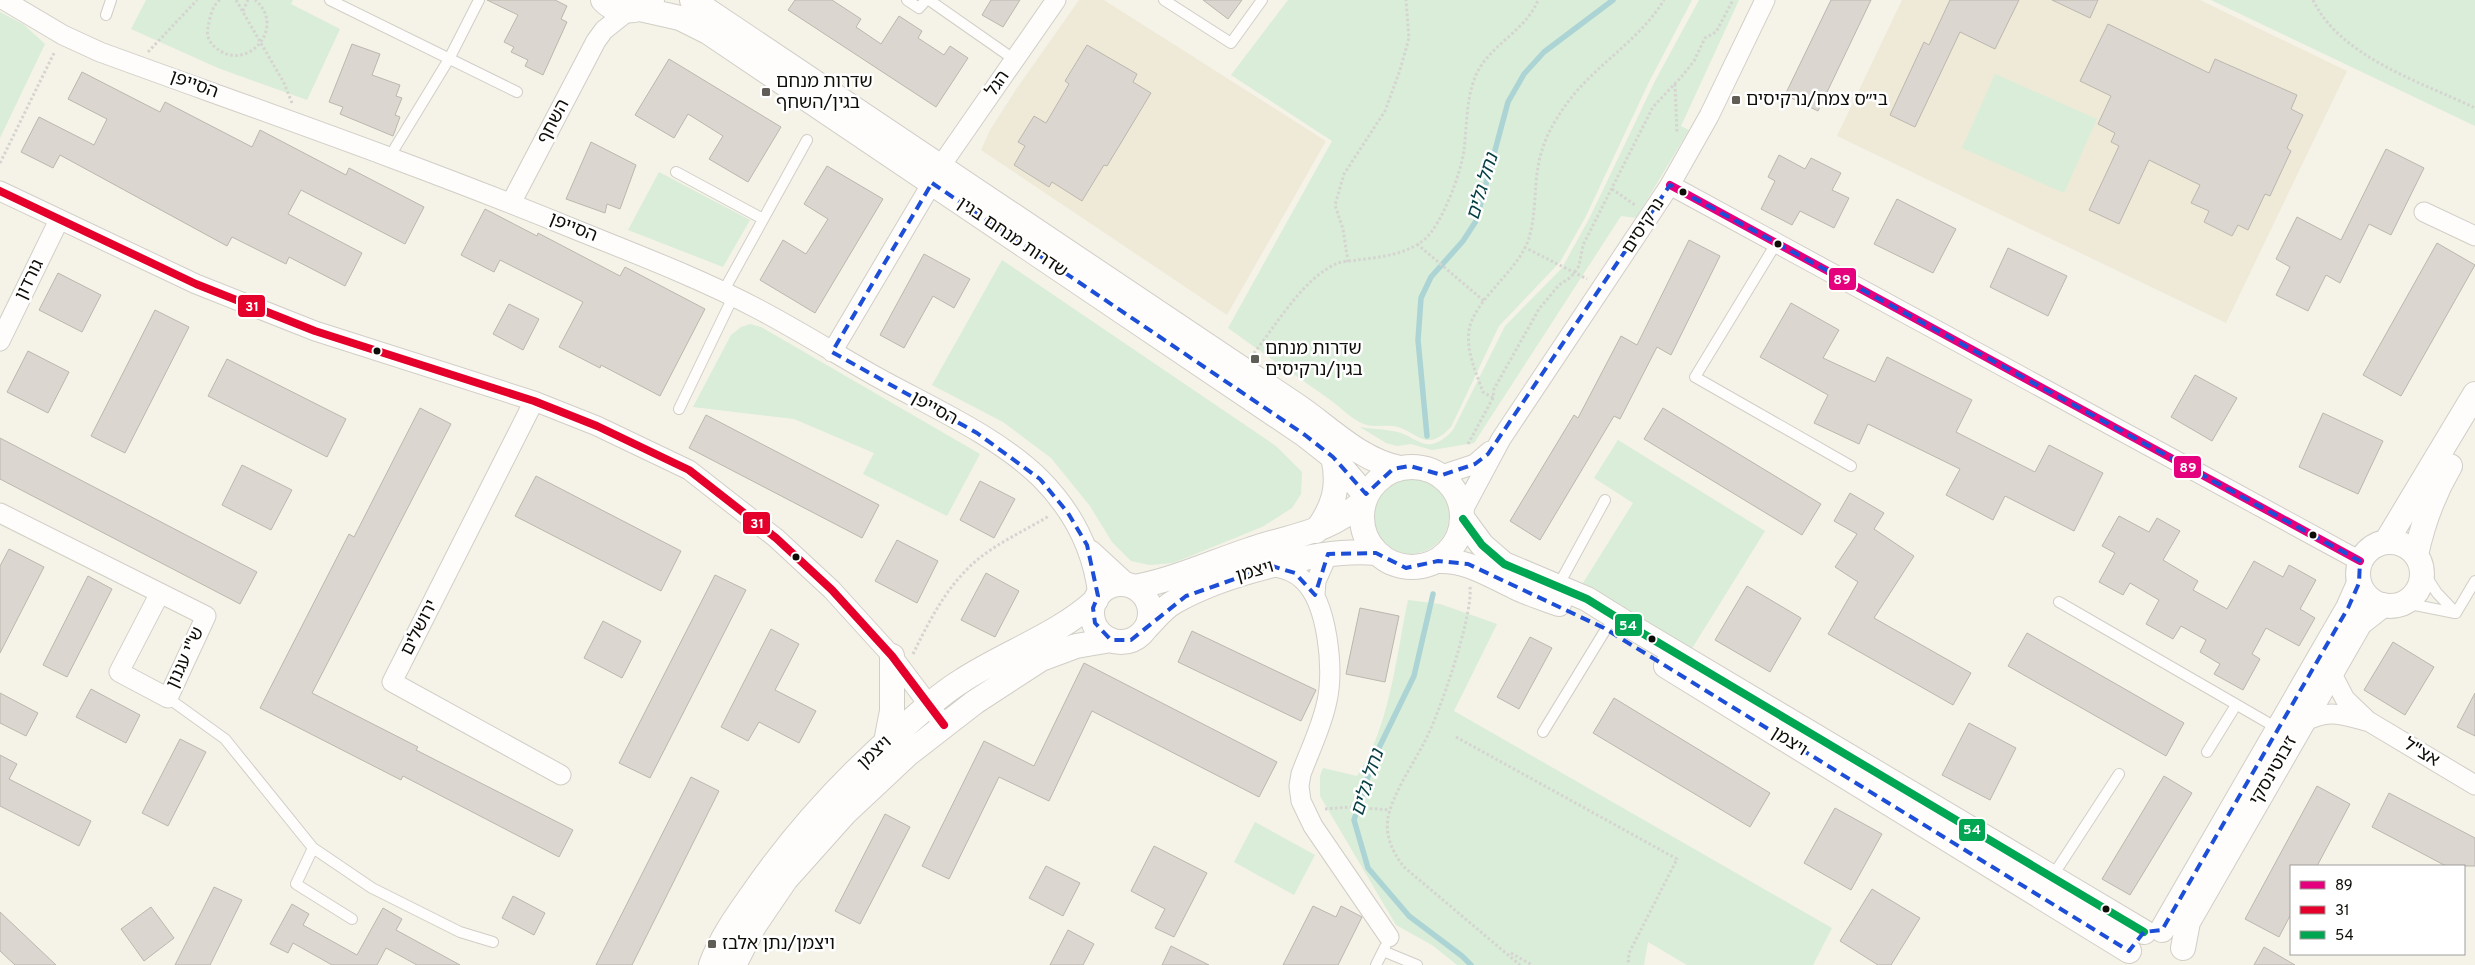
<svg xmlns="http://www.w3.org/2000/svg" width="2475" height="965" viewBox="0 0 2475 965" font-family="Overpass,'Noto Sans Hebrew',sans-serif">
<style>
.built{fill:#efead7}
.green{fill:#d9edd9}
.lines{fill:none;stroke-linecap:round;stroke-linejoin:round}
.stream{stroke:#acd4d5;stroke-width:5.5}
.building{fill:#dbd6cf;stroke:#bbb7af}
.service-casing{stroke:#d1cec6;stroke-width:12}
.minor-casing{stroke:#d1cec6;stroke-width:21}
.tertiary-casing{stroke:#d1cec6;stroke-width:26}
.path{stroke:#d6d4d1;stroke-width:3;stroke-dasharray:2.5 2.5;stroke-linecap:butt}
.service{stroke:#fefdfc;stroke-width:10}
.minor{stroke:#fefdfc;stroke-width:19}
.tertiary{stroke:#fefdfc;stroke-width:24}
.bus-1-casing{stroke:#fff;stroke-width:11}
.bus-2-casing{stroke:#fff;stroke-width:11}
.bus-3-casing{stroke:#fff;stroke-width:11}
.bus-1{stroke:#e5007d;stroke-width:8}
.bus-2{stroke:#e4002b;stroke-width:8}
.bus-3{stroke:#00a651;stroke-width:8}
.marked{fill:none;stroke:#1d4ed8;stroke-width:4;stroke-dasharray:10 6;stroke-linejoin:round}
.poi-dot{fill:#605d56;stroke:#fff;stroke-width:2}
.bus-dot{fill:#0f0d07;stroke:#fff;stroke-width:2}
.labels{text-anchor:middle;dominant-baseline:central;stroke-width:5;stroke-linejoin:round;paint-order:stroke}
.poi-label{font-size:18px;fill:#0f0d07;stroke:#fff;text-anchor:start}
.street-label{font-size:18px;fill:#0f0d07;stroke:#fff}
.water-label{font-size:19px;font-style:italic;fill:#053e43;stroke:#fff}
.line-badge{stroke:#fff;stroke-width:2}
.badge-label{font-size:14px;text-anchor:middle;font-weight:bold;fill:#fff}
</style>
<rect width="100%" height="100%" fill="#f5f2e8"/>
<path class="built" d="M1079 0H1104L1326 141 1227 315 981 150 990 130 1017 88Z
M1902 0H2200L2347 71 2226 323 1837 136Z"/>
<path class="green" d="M146 0H293L291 4 340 29 307 100 218 68 131 29Z
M1288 0H1692L1649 82 1585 218 1560 262 1499 326 1451 427C1424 455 1418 430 1393 426 1379 425 1370 429 1356 420 1346 414 1338 405 1329 399 1295 375 1261 352 1228 328L1332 141 1231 75Z
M1699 0H1739L1681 126 1689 130 1636 218 1621 216 1474 443 1432 450 1411 444 1397 446 1386 443 1360 427C1371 429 1382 429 1392 431 1418 434 1425 460 1453 430L1505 326 1562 268 1590 217 1655 81Z
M2211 0H2475V126Z
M0 12 23 24 45 44 0 138Z
M1995 74 2097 119 2064 193 1962 148Z
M659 172 750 220 723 267 628 230Z
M1002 260 1276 446 1302 472 1301 494 1292 508 1262 527 1173 563 1150 565 1131 561 1112 542 1090 506 1051 458 1003 422 932 385Z
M750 324 761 327 980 454 947 516 863 474 874 453 794 419 693 407 731 335 741 327Z
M1618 440 1765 531 1691 650 1583 583 1633 503 1594 478Z
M1373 516a38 38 0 1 1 76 0a38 38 0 1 1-76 0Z
M1408 600 1440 604 1497 624 1454 711 1832 928 1813 965H1687L1648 942 1644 965H1457L1432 945 1396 925 1320 796V776L1323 768 1357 776C1390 727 1396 657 1408 600Z
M1255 822 1315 855 1294 895 1234 862Z"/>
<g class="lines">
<path class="stream" d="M1427 436 1418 340 1421 298 1431 277 1463 241 1476 221 1508 102 1524 74 1544 52 1613 0
M1433 594 1414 676 1374 758 1354 820 1368 868 1409 916 1462 956 1471 965"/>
</g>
<path class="building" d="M487 0H555L567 6 561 19 567 22 543 75 525 66 528 60 511 52 514 47 504 42 518 15Z
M795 0H832L861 19 856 27 881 44 899 16 922 31 918 38 944 55 950 46 968 58 936 107 788 10Z
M991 0H1020L1003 27 982 15Z
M1203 0H1242L1228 19Z
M1831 0H1871L1818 111 1785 95Z
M1950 0H2019L1995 49 1960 32 1915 127 1890 115 1924 42 1929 45Z
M2052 0H2098L2090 18Z
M2108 24 2209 73 2215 59 2297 95 2291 109 2303 115 2287 148 2291 151 2270 196 2265 194 2248 230 2238 225 2232 236 2204 222 2209 211 2191 203 2200 185 2149 160 2119 224 2089 210 2119 146 2111 142 2115 133 2098 124 2111 96 2080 81Z
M352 44 380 54 372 75 400 85 396 96 402 98 395 115 400 117 393 136 340 114 343 107 329 102Z
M1087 45 1137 74 1133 82 1151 93 1107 166 1104 165 1082 201 1052 182 1049 187 1014 165 1025 146 1018 142 1034 116 1046 123 1069 84 1065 81Z
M669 59 781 127 748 182 709 159 723 136 688 114 674 138 635 115Z
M82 72 160 112 165 102 252 147 260 130 346 175 349 168 424 207 405 244 301 190 288 214 362 253 345 286 289 257 286 264 232 237 227 246 60 155 53 168 21 152 39 117 94 145 107 119 68 99Z
M591 142 636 165 620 209 607 204 605 213 566 199Z
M2386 149 2424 168 2391 235 2369 224 2340 283 2326 275 2308 311 2276 295 2290 267 2276 259 2297 217 2341 240Z
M1779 155 1805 169 1811 158 1841 173 1832 190 1849 198 1834 228 1800 211 1792 225 1761 209 1775 181 1768 177Z
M827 166 883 199 815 313 760 280 783 240 806 254 828 219 804 204Z
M1897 199 1956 229 1933 273 1874 244Z
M485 209 537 236 538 233 620 276 625 267 705 309 660 396 601 365 600 368 559 347 583 302 500 260 494 272 461 255Z
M1689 240 1720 256 1671 355 1657 347 1620 419 1614 416 1540 540 1510 521 1574 415 1578 418 1621 336 1637 345Z
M2437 243 2475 265 2401 396 2363 375Z
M2008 248 2067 276 2048 316 1990 287Z
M924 254 970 279 954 308 933 296 904 348 880 335Z
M58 273 101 295 82 332 39 310Z
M1791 303 1839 330 1823 358 1875 382 1887 357 1972 400 1956 432 2035 472 2049 445 2103 473 2074 531 2005 496 1993 520 1946 495 1960 469 1868 424 1859 444 1814 423 1828 395 1760 357Z
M509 304 539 319 523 350 493 334Z
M155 310 189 327 125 453 91 436Z
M28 351 69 372 48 413 7 392Z
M227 359 346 419 327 457 208 396Z
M2195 375 2237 398 2212 441 2171 417Z
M420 408 451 424 312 693 418 747 416 750 573 830 559 857 403 776 401 780 260 708 349 534 354 537Z
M1663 408 1821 504 1802 535 1644 439Z
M2323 413 2383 441 2358 494 2299 467Z
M706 415 879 505 862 538 689 448Z
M0 438 257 572 240 604 0 479Z
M242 465 292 490 271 530 222 505Z
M536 476 681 551 661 591 515 516Z
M980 481 1015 499 994 538 960 520Z
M1850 493 1884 513 1874 529 1914 556 1874 618 1971 673 1953 705 1828 634 1858 582 1835 567 1857 534 1834 521Z
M2119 516 2149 532 2157 518 2180 531 2163 560 2198 581 2193 590 2227 609 2254 561 2283 577 2289 565 2316 580 2300 609 2315 618 2299 646 2266 628 2252 654 2260 659 2243 690 2214 674 2220 664 2200 652 2206 640 2181 626 2173 639 2146 624 2159 600 2130 583 2123 595 2099 582 2115 553 2102 546Z
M897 540 938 561 917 603 875 581Z
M9 549 44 567 0 653V566Z
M986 573 1019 591 995 637 961 620Z
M715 575 746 590 650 778 619 763Z
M88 576 112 589 67 677 43 665Z
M1747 586 1801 618 1770 672 1715 640Z
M1360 608 1399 616 1385 682 1346 674Z
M603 621 641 641 622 678 584 658Z
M771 629 799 644 775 690 816 711 799 743 759 722 748 741 721 727Z
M1192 631 1316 690 1301 721 1178 662Z
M2027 633 2184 723 2166 756 2008 666Z
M1530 637 1552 648 1519 709 1497 697Z
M2393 642 2434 667 2405 715 2364 690Z
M1084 663 1277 762 1259 797 1092 711 1049 801 999 777 949 879 922 866 984 741 1034 766Z
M91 689 140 715 126 743 76 717Z
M0 693 38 713 26 736 0 723Z
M2475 693V736L2457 727Z
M1614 698 1770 793 1750 827 1593 733Z
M1969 723 2016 748 1990 800 1942 775Z
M180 739 206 752 168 826 142 813Z
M0 755 17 764 9 779 91 821 79 846 0 806Z
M2164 776 2192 793 2130 895 2102 879Z
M691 777 719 791 632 965H596Z
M2317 786 2350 804 2317 866H2291V914L2279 937 2245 919Z
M2389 793 2475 838V866H2446L2372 827Z
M1835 808 1882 834 1851 890 1804 863Z
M885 814 910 827 860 924 835 911Z
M1154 846 1207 873 1174 937 1155 928 1165 909 1131 891Z
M1046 866 1080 883 1063 916 1029 898Z
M214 887 242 900 210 965H175Z
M1872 889 1920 918 1891 965H1878L1840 941Z
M513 896 545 913 534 935 502 918Z
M292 904 309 914 303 925 357 955 383 908 402 919 396 930 460 965H417L386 948 377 965H332L293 943 288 953 270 944Z
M1313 906 1336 917 1341 906 1362 917 1338 965H1283Z
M151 907 174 938 144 961 121 929Z
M0 912 56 965H15L0 951Z
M1068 930 1094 944 1083 965H1050Z
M1171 946 1209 965H1162Z
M2264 947 2295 965H2254Z"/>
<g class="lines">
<g class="service-casing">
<path id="service" d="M330 0 517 92
M907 0 919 8 926 0
M929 0 1015 60
M1164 0 1231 43 1262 0
M106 15 111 0
M390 156 449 59 479 0
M676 172 763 219
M1777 242 1695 377 1851 466
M723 292 807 140
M679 409 733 297
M2422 570 2437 593 2456 613
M1558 586 1605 500
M2059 602 2277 728
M2405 603 2455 613
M2456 613 2475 581
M168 698 225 739 313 848 372 888 460 932 493 942
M1543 732 1606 629
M2207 752 2236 705
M313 848 296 884 352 919
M2052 877 2119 774
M1383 951 1417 965
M1376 965 1385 947"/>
</g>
<g class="minor-casing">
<path id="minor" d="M4 0 63 35 100 52C259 110 418 165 574 229 636 254 699 278 758 309 798 330 836 354 875 376 929 406 996 435 1040 478 1073 511 1093 550 1098 596
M940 167 1056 0
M1670 185 2360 561
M0 191 196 284 315 331 534 401 597 426 689 470 776 538 832 590 892 656 944 725
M511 203 596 41 604 30 628 11
M2424 212 2475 236
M0 341 59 220
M832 352 932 183
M534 401 392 682 561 775
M1442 475 1475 464 1490 451
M1462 512 1501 439 1670 185 1709 116 1765 0
M0 513 206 616 168 698 119 672 160 593
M1091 550 1129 585
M1272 566C1284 569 1294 571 1303 580 1328 603 1334 670 1327 701 1322 726 1310 750 1301 774L1299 786 1301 801 1313 826 1389 937
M1315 595 1316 581 1328 554
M2331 672 2345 699 2368 721 2475 785
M2302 723C2327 709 2340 714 2366 721"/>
</g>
<g class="tertiary-casing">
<path id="tertiary" d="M603 0C616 14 639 14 652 0
M692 0 1296 405C1329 427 1359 460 1400 468
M640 9 680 18 708 32 1305 435 1333 457 1366 496
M1362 517a50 50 0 1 1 100 0a50 50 0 1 1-100 0Z
M1463 519 1482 545 1504 564 1587 599 1632 627 2144 932
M1316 531C1334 507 1340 486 1333 457
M2358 574a32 32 0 1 1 64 0a32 32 0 1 1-64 0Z
M2386 542 2475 394
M2416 555C2423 522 2433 495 2450 466
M1438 561C1468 560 1489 575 1515 587 1529 594 1545 599 1559 604
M1092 613a29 29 0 1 1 58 0a29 29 0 1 1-58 0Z
M1135 587C1176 579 1210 563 1249 550 1295 534 1324 535 1364 501
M1146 628C1155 619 1163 608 1174 602 1222 574 1322 548 1376 553
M1666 666 2129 951
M886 742 892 711V656
M2162 930 2348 608 2359 583
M2183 948 2188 922 2360 623 2383 605
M711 965C720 940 736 917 751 896 795 832 847 775 906 725 924 709 942 693 963 680 1006 652 1058 635 1096 600
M734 965 754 926 786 879 845 813 908 754 975 702 1041 659 1076 646 1111 640"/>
</g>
<path class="path" d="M220 0C212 5 210 18 208 27 206 35 209 42 215 47 246 75 288 27 255 0
M236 0 284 83 292 103
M2313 0C2340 57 2421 82 2475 108
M243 11 248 0
M148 52 197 0
M1675 84 1677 133
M0 163 55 51
M1612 189 1635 205
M1417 244 1484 301
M1524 247 1587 279
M1348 262 1343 229 1335 205 1344 174 1385 111 1400 70 1409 38 1406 0
M1254 353C1277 324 1304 277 1338 263 1344 261 1351 261 1357 260 1380 257 1406 255 1425 239 1442 224 1461 173 1464 150 1467 125 1466 98 1476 75 1489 45 1526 31 1538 0
M1493 398 1483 392C1476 372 1466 352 1469 330 1475 298 1518 272 1529 238 1536 215 1534 190 1538 167 1542 142 1553 122 1568 102 1596 64 1639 41 1664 0
M1468 444 1493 398 1494 389 1539 309 1559 285 1571 277 1579 266 1583 245 1653 107 1683 75 1694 61 1705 38 1716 32 1733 0
M1470 587C1473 617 1439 715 1424 743 1413 764 1392 795 1388 818 1385 837 1393 853 1404 867L1520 965
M913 654C932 615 952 576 989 551 1008 538 1029 528 1049 516
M1456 737 1677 859 1629 953 1628 965
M1325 809 1350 807 1390 810
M1511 953 1532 965"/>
<use href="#service" class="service"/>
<use href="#minor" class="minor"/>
<use href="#tertiary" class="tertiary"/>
<g class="bus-1-casing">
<path id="bus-1" d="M1670 185 2360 561"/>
</g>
<g class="bus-2-casing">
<path id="bus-2" d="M0 191 196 284 315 331 534 401 597 426 689 470 776 538 832 590 892 656 944 725"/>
</g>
<g class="bus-3-casing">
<path id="bus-3" d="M1463 519 1482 545 1504 564 1587 599 1632 627 2144 932"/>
</g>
<use href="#bus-1" class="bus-1"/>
<use href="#bus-2" class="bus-2"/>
<use href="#bus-3" class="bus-3"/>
</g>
<path class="marked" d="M932 183 1305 435 1333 457 1366 494 1393 469 1410 466 1442 475 1475 464 1488 454 1670 185 2360 561 2359 583 2348 608 2162 930 2144 932 2129 951 1604 628 1468 564 1438 561 1406 568 1376 553 1328 554 1315 595 1295 573 1272 566 1186 596 1131 640H1111L1095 623 1093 608 1098 596 1087 545 1068 513 1040 479 977 433 832 352Z"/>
<g class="poi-dot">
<rect x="761" y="87" width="10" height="10" rx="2.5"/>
<rect x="1731" y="95" width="10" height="10" rx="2.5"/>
<rect x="1250" y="354" width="10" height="10" rx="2.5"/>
<rect x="707" y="939" width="10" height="10" rx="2.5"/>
</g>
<g class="bus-dot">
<circle cx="1683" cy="192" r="4.5"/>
<circle cx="1778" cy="244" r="4.5"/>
<circle cx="377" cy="351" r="4.5"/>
<circle cx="2313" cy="535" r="4.5"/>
<circle cx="796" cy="557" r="4.5"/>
<circle cx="1652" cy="639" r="4.5"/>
<circle cx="2106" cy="909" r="4.5"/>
</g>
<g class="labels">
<g class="poi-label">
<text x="776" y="82">שדרות מנחם<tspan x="776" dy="21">בגין/השחף</tspan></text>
<text x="1746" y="100">בי״ס צמח/נרקיסים</text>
<text x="1265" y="349">שדרות מנחם<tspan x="1265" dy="21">בגין/נרקיסים</tspan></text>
<text x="722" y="944">ויצמן/נתן אלבז</text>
</g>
<g class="street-label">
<text transform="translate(998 84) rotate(-55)">הגל</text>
<text transform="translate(194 85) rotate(20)">הסייפן</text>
<text transform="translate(554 122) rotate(-62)">השחף</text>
<text transform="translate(1644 226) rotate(-57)">נרקיסים</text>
<text transform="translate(573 228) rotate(22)">הסייפן</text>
<text transform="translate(1012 238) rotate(34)">שדרות מנחם בגין</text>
<text transform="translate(30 280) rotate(-64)">גורדון</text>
<text transform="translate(934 409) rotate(29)">הסייפן</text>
<text transform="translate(1255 572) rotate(-16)">ויצמן</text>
<text transform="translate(420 628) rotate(-63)">ירושלים</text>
<text transform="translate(186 658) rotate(-65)">ש"י עגנון</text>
<text transform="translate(1789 742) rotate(32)">ויצמן</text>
<text transform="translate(875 753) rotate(-43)">ויצמן</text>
<text transform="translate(2421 753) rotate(31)">אצ"ל</text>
<text transform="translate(2274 771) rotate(-60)">ז׳בוטינסקי</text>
</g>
<g class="water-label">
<text transform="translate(1483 187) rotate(-73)">נחל גלים</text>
<text transform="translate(1368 783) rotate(-72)">נחל גלים</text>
</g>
</g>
<g class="line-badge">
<rect x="1828" y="267" width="29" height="24" rx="5" fill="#e5007d"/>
<rect x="237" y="294" width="29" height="24" rx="5" fill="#e4002b"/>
<rect x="2173" y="455" width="29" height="24" rx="5" fill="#e5007d"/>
<rect x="742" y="511" width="29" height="24" rx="5" fill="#e4002b"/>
<rect x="1614" y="613" width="29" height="24" rx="5" fill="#00a651"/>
<rect x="1958" y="818" width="28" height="24" rx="5" fill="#00a651"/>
</g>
<g class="badge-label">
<text x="1842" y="284">89</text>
<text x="252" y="311">31</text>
<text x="2188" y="472">89</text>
<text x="757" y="528">31</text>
<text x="1628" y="630">54</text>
<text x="1972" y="834">54</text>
</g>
<rect x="2290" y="865" width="175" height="90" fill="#ffffff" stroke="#9f9e9c"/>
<rect x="2300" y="881" width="25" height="8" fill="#e5007d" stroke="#9f9e9c"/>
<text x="2335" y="890" font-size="15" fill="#0f0d07">89</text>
<rect x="2300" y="906" width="25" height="8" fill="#e4002b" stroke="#9f9e9c"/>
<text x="2335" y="915" font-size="15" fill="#0f0d07">31</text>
<rect x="2300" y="931" width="25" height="8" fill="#00a651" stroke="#9f9e9c"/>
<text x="2335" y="940" font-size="15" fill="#0f0d07">54</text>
</svg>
